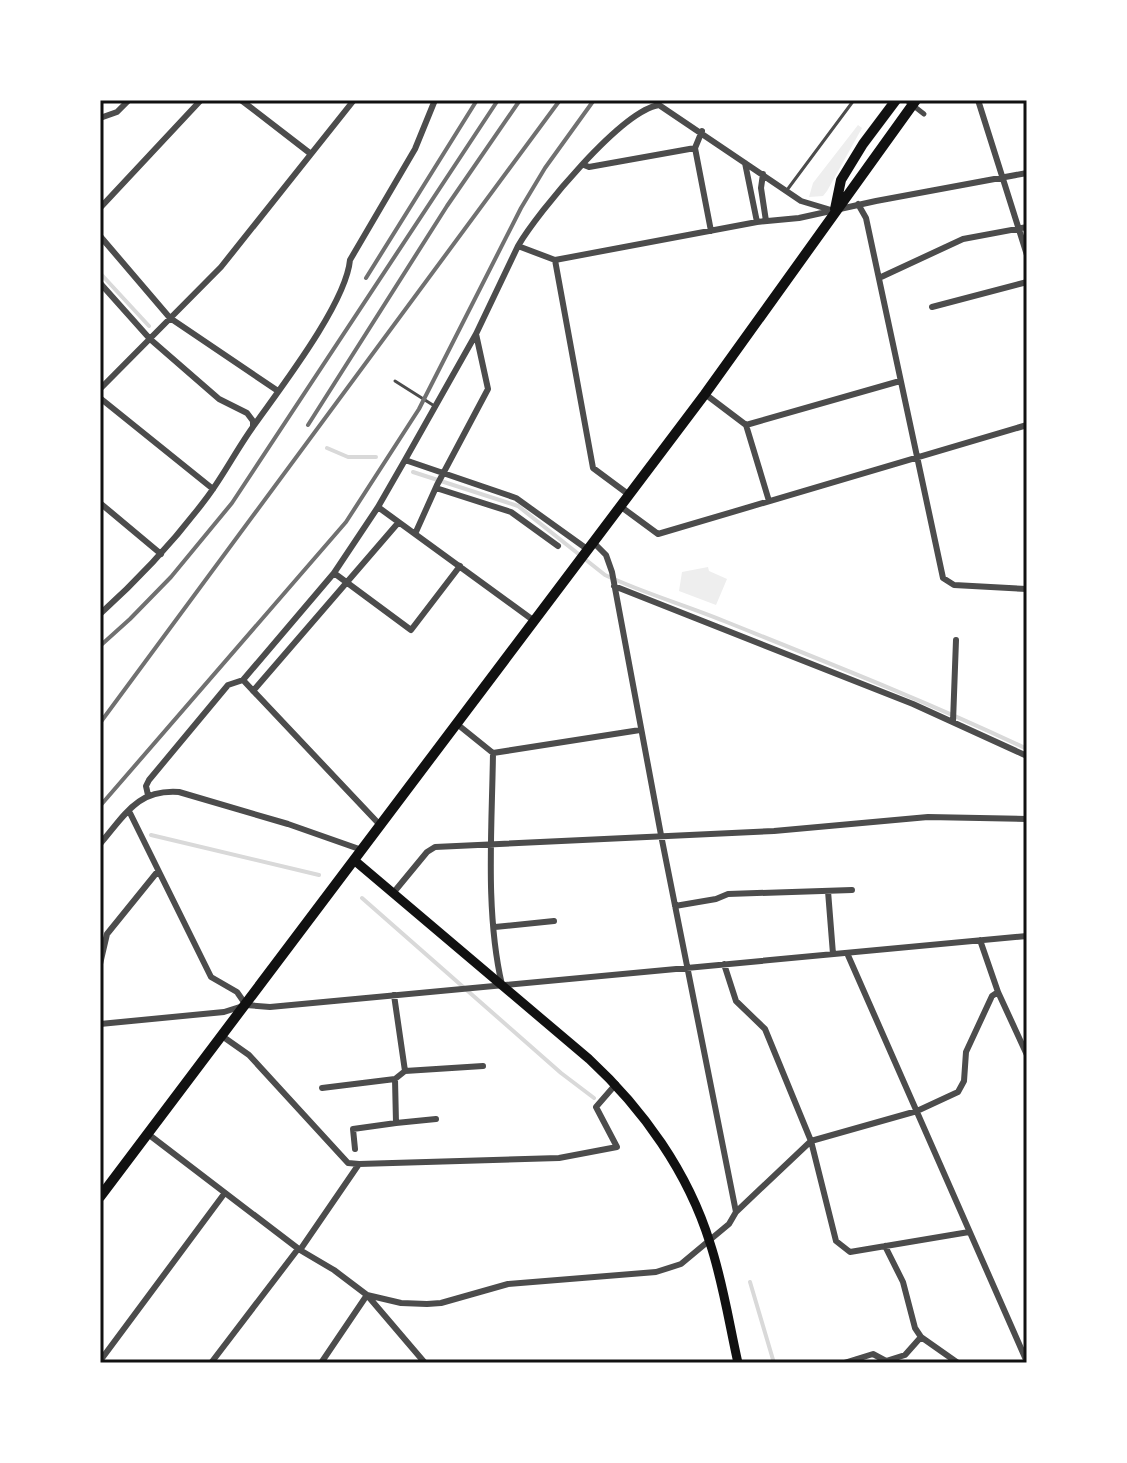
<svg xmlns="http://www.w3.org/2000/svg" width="1127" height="1463" viewBox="0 0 1127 1463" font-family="Lora,serif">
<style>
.green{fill:#eee}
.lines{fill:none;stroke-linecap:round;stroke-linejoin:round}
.stream{stroke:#d9d9d9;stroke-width:4}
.service{stroke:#4c4c4c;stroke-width:3}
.pedestrian{stroke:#4c4c4c;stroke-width:5}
.minor{stroke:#4c4c4c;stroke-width:6}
.secondary{stroke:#111;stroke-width:9}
.trunk{stroke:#111;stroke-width:10}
.rail{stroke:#707070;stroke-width:4}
.neatline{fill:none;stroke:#111;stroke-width:3}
</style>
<rect width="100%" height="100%" fill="#fff"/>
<path class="green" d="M858 125 862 128 827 191 823 196 809 197 813 183Z
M708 567 709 571 727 579 716 605 679 591 682 572Z"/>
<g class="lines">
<path class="stream" d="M100 273 149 326
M327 448 348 457H376
M413 472 518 506 605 575C643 593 685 605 724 621 826 662 928 702 1027 749
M151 835 319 875
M362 898 561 1073 594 1098
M750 1282 774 1363"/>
<path class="service" d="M787 190 854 100
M395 381 436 407"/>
<path class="pedestrian" d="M906 100 924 114"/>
<path class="minor" d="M241 100 311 154
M978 100 1027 255
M100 118 117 112 129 100
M702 131 695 148 711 231
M745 163 757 222
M584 165 589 167 695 148
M763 174 761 188 766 221
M858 204 866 218 943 578 954 585 1027 589
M100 208 201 100
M100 236 170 318 278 391
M518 246C538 212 621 111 659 105L801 201 831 210
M879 278 963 239 1027 227
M100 283 150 339 219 399 247 413 253 421V426
M932 307 1027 282
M100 389 221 267 354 100
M705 394 746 425 900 381
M100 398 213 489
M746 425 769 501
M405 460 476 334 518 246 555 260
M436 488 511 512 558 546
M628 494 593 468 555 260 757 222 799 218 876 201 1027 173
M100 503 161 554
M620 506 658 534 1027 425
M415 534 437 485 488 389 476 334
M593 542 606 555 612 572 661 835 736 1212
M334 573 411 630 460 566
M614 586 913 704 1027 756
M100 614C140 578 176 539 208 496 225 473 238 447 255 424 282 386 346 303 350 260L415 149 435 100
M533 620 378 507 405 460 516 498 587 549
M243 680 334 573 378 507
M253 691 398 523
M953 722 956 640
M457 724 493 753 640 730
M493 753C492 828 485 912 502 985
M148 795 146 786 149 780 228 685 243 680 380 825
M129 811 211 977 237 992 246 1005
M100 844C125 815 137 789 179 792L288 824 362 850
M828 891 833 954
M394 892 427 852 435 847 774 831 928 817 1027 819
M675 906 716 899 728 894 852 890
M495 927 554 921
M980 940 998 992 1027 1055
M847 953 1027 1362
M100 964 107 934 158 871
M724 964 736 1001 765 1029 811 1141 836 1241 850 1252 969 1232
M100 1024 224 1012 246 1005 270 1007 1027 936
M222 1036 249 1055 348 1163 359 1164 300 1250
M405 1071 483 1066
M322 1088 395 1079
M396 1123 436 1119
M148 1134 300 1250 334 1270 367 1295 425 1363
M355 1149 353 1129 396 1123 395 1079 405 1071 394 995
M359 1164 559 1158 617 1147 596 1107 616 1084
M885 1246 903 1282 915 1328 921 1337 958 1363
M367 1295 401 1303 427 1304 441 1303 508 1284 656 1272 681 1264 729 1224 736 1212 811 1141 917 1111 958 1092 964 1081 966 1052 992 996 998 992
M100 1361 224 1194
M211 1363 298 1249
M321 1363 367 1295
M844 1363 873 1354 886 1361 905 1355 921 1337"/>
<path class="secondary" d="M354 860 589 1059C643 1109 688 1172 710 1243 723 1282 729 1323 738 1363"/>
<path class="trunk" d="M835 209 841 180 863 144 896 100
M100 1197 705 394 916 100"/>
<path class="rail" d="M366 278 477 100
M308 425 447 206 520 100
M100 646 130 619 171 577 232 503 498 100
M100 723 560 100
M100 806 346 522 419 409 521 208 545 168 594 100"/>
</g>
<rect width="1127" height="1463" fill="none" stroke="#ffffff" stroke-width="204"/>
<rect x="102" y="102" width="923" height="1259" class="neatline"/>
</svg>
